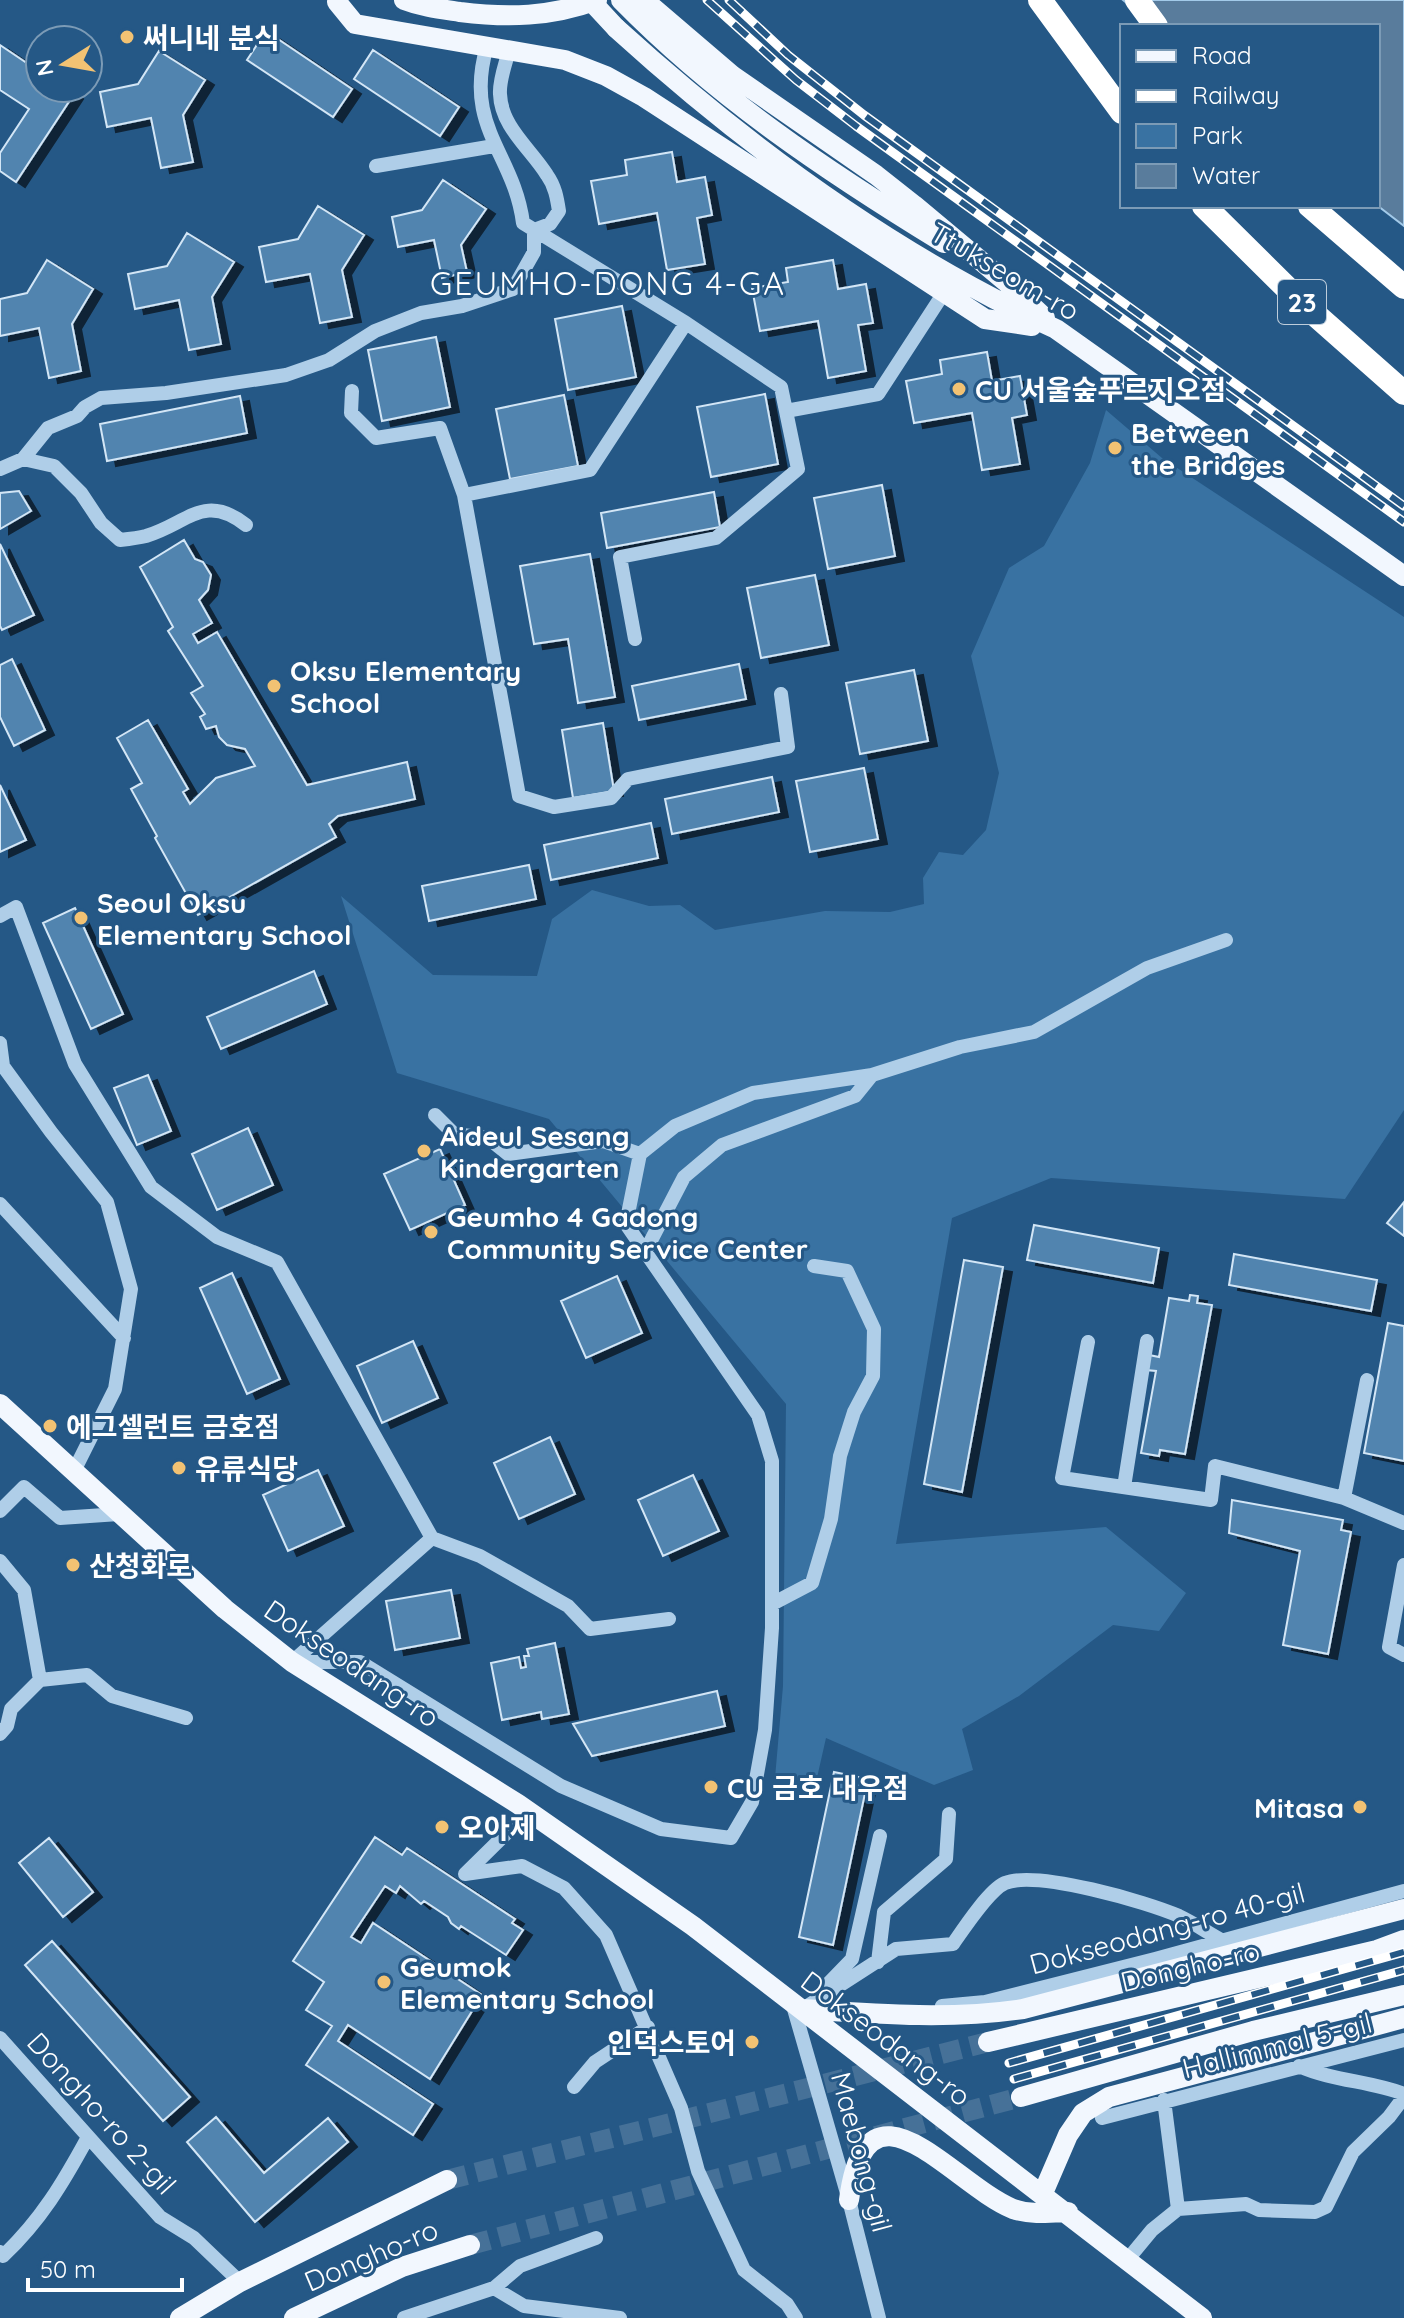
<svg xmlns="http://www.w3.org/2000/svg" width="1404" height="2318" viewBox="0 0 1404 2318" font-family="Quicksand,'Noto Sans KR',sans-serif">
<style>
.green{fill:#3972a2}
.water{fill:#597c9c;stroke:#a3cae9;stroke-width:2}
.building{fill:#5184af;stroke:#d3e6f6;stroke-width:2;filter:url(#shadow)}
.lines{fill:none;stroke-linecap:round;stroke-linejoin:round}
.major-tunnel{stroke:#467198;stroke-width:20;stroke-dasharray:20 10;stroke-linecap:butt}
.minor{stroke:#afcee8;stroke-width:14}
.major{stroke:#f2f7fe;stroke-width:20}
.highway{stroke:#fff;stroke-width:24}
.rail-casing{stroke:#fff;stroke-width:9}
.rail{stroke:#255886;stroke-width:6;stroke-dasharray:18;stroke-linecap:butt}
.major-bridge{stroke:#f2f7fe;stroke-width:20}
.poi-dot{fill:#f2c273;stroke:#255886;stroke-width:3}
.labels{text-anchor:middle;dominant-baseline:central;stroke-width:6;stroke-linejoin:round;paint-order:stroke}
.shield{fill:#255886;stroke:#becddb;stroke-width:2}
.shield-label{font-size:26px;font-weight:bold;fill:#fff}
.poi-label{font-size:28px;font-weight:bold;fill:#fff;stroke:#255886;text-anchor:start}
.street-label{font-size:28px;fill:#fff;stroke:#255886}
.quarter-label{font-size:32px;letter-spacing:2px;fill:#fff;stroke:#255886}
</style>
<defs>
<filter id="shadow"><feDropShadow dx="9" dy="5" stdDeviation="0" flood-color="#0009"/></filter>
</defs>
<rect width="100%" height="100%" fill="#255886"/>
<path class="green" d="M1106 410 1162 458 1404 617V1110L1345 1199 1051 1178 952 1218 896 1544 1106 1527 1186 1593 1159 1631 1113 1625 1019 1696 962 1729 973 1770 934 1785 826 1738 816 1782 775 1778 783 1686 786 1404 549 1119 397 1073 341 896 433 975 537 976 552 919 592 890 649 906 680 905 715 930 825 911 890 912 924 904 923 878 939 852 963 855 986 830 999 773 971 656 1009 568 1044 546 1090 463Z"/>
<path class="water" d="M1123 0H1404V226L1378 206V26H1155Z"/>
<path class="building" d="M266 31 352 89 333 117 247 60Z
M0 45 40 72V88H64L74 94 16 182 0 171V153L29 109 0 90Z
M373 50 459 107 440 136 354 79Z
M159 51 205 80 183 115 193 162 161 168 151 118 107 127 100 92 138 84Z
M672 152 677 182 705 177 712 215 697 218 705 264 667 270 657 213 599 224 591 181 627 175 625 160Z
M443 180 486 209 461 245 467 272 442 278 434 240 398 247 392 217 422 210Z
M318 206 364 235 342 270 352 317 320 323 310 274 266 282 259 247 298 239Z
M187 233 234 262 212 297 221 344 189 350 179 300 135 309 128 274 167 266Z
M47 260 93 289 72 324 81 371 49 378 39 328 0 336V299L27 293Z
M833 260 838 289 866 284 873 323 858 325 866 371 828 378 818 321 760 331 752 288 788 282 786 268Z
M622 306 636 377 568 390 555 319Z
M436 337 450 407 382 421 368 350Z
M987 352 992 381 1020 376 1027 415 1012 418 1020 464 982 470 972 413 914 423 906 381 942 374 940 360Z
M765 394 778 464 711 477 697 407Z
M564 395 578 466 510 479 496 409Z
M240 396 247 433 107 461 100 424Z
M882 485 895 556 828 569 814 498Z
M19 491 31 511 0 529V493Z
M714 492 720 527 607 548 601 513Z
M184 540 195 559 203 562 211 575 208 590 199 600 212 623 193 634 198 643 217 632 307 785 407 762 415 799 338 816 329 824 336 837 198 915 155 838 157 836 131 789 142 783 117 738 148 720 188 789 183 792 190 804 216 778 255 766 245 749 227 745 219 737 216 726 206 729 200 717 205 714 191 693 203 686 168 631 173 627 140 567Z
M0 544 34 615 2 630 0 626Z
M590 554 615 697 578 703 568 639 534 644 520 566Z
M815 575 829 645 761 658 747 588Z
M12 659 45 730 14 746 0 717V665Z
M739 664 746 699 639 720 632 686Z
M914 670 928 741 860 754 846 683Z
M603 723 614 791 573 798 562 730Z
M864 768 878 839 810 852 796 781Z
M772 777 779 812 672 834 665 799Z
M0 785 26 840 0 852Z
M651 823 658 858 551 880 544 845Z
M529 865 536 899 429 921 422 886Z
M75 908 123 1014 91 1029 43 923Z
M314 971 327 1004 221 1049 207 1017Z
M148 1075 171 1131 137 1145 114 1088Z
M248 1128 273 1185 217 1210 192 1154Z
M440 1149 465 1205 410 1230 384 1174Z
M1404 1202V1236L1387 1223Z
M1034 1225 1159 1248 1153 1283 1027 1260Z
M1234 1254 1377 1280 1371 1311 1229 1285Z
M964 1260 1003 1267 962 1492 924 1484Z
M232 1273 280 1379 247 1394 200 1288Z
M617 1276 642 1333 586 1358 561 1301Z
M1190 1295 1198 1296 1197 1303 1212 1305 1185 1454 1160 1450 1159 1456 1141 1453 1156 1371 1146 1370 1149 1355 1159 1357 1169 1298 1189 1301Z
M1388 1323 1404 1326V1461L1364 1453Z
M413 1341 438 1398 382 1423 357 1366Z
M550 1437 575 1494 519 1519 494 1463Z
M318 1470 344 1526 288 1551 263 1495Z
M693 1475 719 1531 663 1556 638 1500Z
M1232 1500 1343 1520 1341 1530 1351 1532 1328 1654 1283 1645 1300 1551 1229 1533Z
M451 1590 460 1638 395 1650 386 1601Z
M555 1643 569 1714 542 1719 541 1712 502 1720 491 1663 519 1657 521 1668 526 1667 524 1656H529L527 1649Z
M717 1691 725 1726 592 1756 573 1724Z
M834 1772 868 1779 833 1945 799 1937Z
M375 1837 402 1855 407 1848 515 1919 512 1923 523 1930 506 1955 461 1926 459 1929 451 1923 448 1917 424 1901 421 1904 400 1886 396 1893 385 1886 351 1937 361 1943 373 1923 482 1995 430 2079 348 2025 338 2041 433 2104 413 2135 306 2065 332 2026 306 2010 324 1982 293 1961Z
M49 1838 93 1892 63 1917 19 1863Z
M52 1941 190 2097 163 2121 25 1965Z
M216 2117 264 2173 328 2118 348 2142 255 2222 187 2142Z"/>
<g class="lines">
<path class="major-tunnel" d="M447 2180 988 2042
M470 2245 1021 2097"/>
<path class="minor" d="M487 46C463 127 514 153 523 223L686 323 781 387 798 469 716 538 620 557 635 639
M509 50C506 63 499 80 500 94 501 127 531 149 547 175 555 186 557 198 559 211L550 224 534 230
M376 166 494 146
M352 391 351 413 376 438 440 428 464 495 519 796 554 807 611 798 628 779 788 747 781 694
M786 411 878 394 945 291
M23 459 54 466 81 493 101 523 120 540C129 539 138 538 146 536 187 524 204 492 246 525
M0 469 23 459 48 428 77 416 85 407 101 398 166 393 286 375 329 360 375 331 421 313 462 306 513 289 534 252V230
M464 495 590 470 686 323
M0 916 16 907 75 1064 151 1187 217 1237 277 1262 432 1538 292 1662
M0 1043 3 1066 51 1132 107 1202 131 1289 115 1389 73 1473
M435 1115 454 1134 488 1138 508 1154 603 1141 640 1154
M0 1204 124 1338
M645 1252 684 1177 722 1145 855 1096 872 1075
M1088 1342 1062 1478 1211 1500 1215 1466 1344 1498
M1367 1380 1344 1498 1404 1523
M1124 1487 1147 1341
M0 1511 24 1487 60 1518 119 1514
M432 1538 480 1556 568 1606 590 1629 669 1619
M0 1561 24 1590 40 1680
M1404 1565 1389 1647 1404 1655
M772 1604 812 1583 831 1519 840 1456 854 1412 873 1376 874 1329 847 1271 814 1266
M293 1662H360L561 1786 661 1829 731 1838 752 1802 765 1730 772 1628V1461L758 1415 626 1224 640 1154 675 1126 753 1093 872 1075 960 1047 1034 1032 1147 968 1226 940
M0 1734 7 1726 11 1709 40 1680 87 1675 112 1696 186 1718
M528 1812 465 1874 522 1866 564 1888 606 1935 681 2108 698 2171 744 2270 787 2304 796 2318
M878 1962 884 1912 946 1859 949 1814
M820 1992 852 1959 880 1836
M792 2002 849 2200 879 2318
M942 2006 985 2002 1155 1959 1404 1891
M803 2009 896 1949 953 1944C964 1928 989 1890 1005 1883 1037 1870 1147 1902 1179 1916 1194 1923 1208 1933 1223 1941
M0 2038 160 2217 194 2238 240 2282
M1299 2066C1333 2081 1370 2081 1404 2094
M574 2087 595 2062 648 2027
M1164 2100 1178 2209
M1102 2118 1404 2040
M0 2252 3 2256C41 2220 63 2183 88 2137
M1128 2259 1152 2230 1178 2209 1246 2204 1259 2210 1315 2212 1326 2207 1353 2152 1389 2117 1404 2097
M494 2288 524 2306 620 2318
M404 2318 494 2288 520 2266 596 2238"/>
<path class="major" d="M404 0C422 7 440 9 460 12 508 18 550 17 597 0
M621 0C717 98 828 172 944 243
M644 0 733 76 876 175 914 205 1005 281 1045 318
M337 2 355 24 565 60 606 76 644 97 985 319 1032 326
M616 28C747 147 894 255 1056 329L1404 576
M0 1404 225 1609 292 1662 518 1804 693 1926 1202 2318
M803 2009C876 2014 950 2020 1023 2009L1404 1909
M988 2042 1377 1950 1404 1940
M1021 2097 1253 2031 1404 1995
M1043 2193 1068 2135 1083 2113 1109 2097 1404 2018
M849 2200C866 2064 952 2184 1013 2209 1030 2215 1049 2213 1068 2212
M180 2318 240 2282 447 2180
M294 2318 402 2267 470 2245"/>
<path class="highway" d="M1040 0 1122 112
M1137 0 1156 26
M1204 206 1301 302 1404 393
M1310 206 1404 287"/>
<g class="rail-casing">
<path id="rail" d="M707 0 796 80 856 126 1404 522
M729 0 788 55 864 115 1404 506
M1009 2063 1404 1952
M1014 2079 1404 1970"/>
</g>
<use href="#rail" class="rail"/>
<path class="major-bridge" d="M590 0 616 28"/>
</g>
<g class="poi-dot">
<circle cx="127" cy="37" r="8"/>
<circle cx="959" cy="389" r="8"/>
<circle cx="1115" cy="448" r="8"/>
<circle cx="274" cy="686" r="8"/>
<circle cx="81" cy="918" r="8"/>
<circle cx="424" cy="1151" r="8"/>
<circle cx="431" cy="1232" r="8"/>
<circle cx="50" cy="1426" r="8"/>
<circle cx="179" cy="1468" r="8"/>
<circle cx="73" cy="1565" r="8"/>
<circle cx="711" cy="1787" r="8"/>
<circle cx="1360" cy="1807" r="8"/>
<circle cx="442" cy="1827" r="8"/>
<circle cx="384" cy="1982" r="8"/>
<circle cx="752" cy="2042" r="8"/>
</g>
<g class="labels">
<rect class="shield" x="1278" y="280" width="48" height="44" rx="6"/>
<g class="shield-label">
<text x="1302" y="302">23</text>
</g>
<g class="poi-label">
<text x="143" y="37">써니네 분식</text>
<text x="975" y="389">CU 서울숲푸르지오점</text>
<text x="1131" y="432">Between<tspan x="1131" dy="32">the Bridges</tspan></text>
<text x="290" y="670">Oksu Elementary<tspan x="290" dy="32">School</tspan></text>
<text x="97" y="902">Seoul Oksu<tspan x="97" dy="32">Elementary School</tspan></text>
<text x="440" y="1135">Aideul Sesang<tspan x="440" dy="32">Kindergarten</tspan></text>
<text x="447" y="1216">Geumho 4 Gadong<tspan x="447" dy="32">Community Service Center</tspan></text>
<text x="66" y="1426">에그셀런트 금호점</text>
<text x="195" y="1468">유류식당</text>
<text x="89" y="1565">산청화로</text>
<text x="727" y="1787">CU 금호 대우점</text>
<text x="1344" y="1807" text-anchor="end">Mitasa</text>
<text x="458" y="1827">오아제</text>
<text x="400" y="1966">Geumok<tspan x="400" dy="32">Elementary School</tspan></text>
<text x="736" y="2042" text-anchor="end">인덕스토어</text>
</g>
<g class="street-label">
<text transform="translate(1005 271) rotate(30)">Ttukseom-ro</text>
<text transform="translate(352 1663) rotate(34)">Dokseodang-ro</text>
<text transform="translate(1167 1928) rotate(-15)">Dokseodang-ro 40-gil</text>
<text transform="translate(1190 1966) rotate(-13)">Dongho-ro</text>
<text transform="translate(886 2038) rotate(37)">Dokseodang-ro</text>
<text transform="translate(1277 2045) rotate(-14)">Hallimmal 5-gil</text>
<text transform="translate(102 2113) rotate(48)">Dongho-ro 2-gil</text>
<text transform="translate(862 2152) rotate(75)">Maebong-gil</text>
<text transform="translate(371 2255) rotate(-23)">Dongho-ro</text>
</g>
<g class="quarter-label">
<text x="608" y="283">GEUMHO-DONG 4-GA</text>
</g>
</g>
<rect x="1120" y="24" width="260" height="184" fill="#255886" stroke="#7c9bb6" stroke-width="2"/>
<rect x="1136" y="50" width="40" height="12" fill="#f2f7fe" stroke="#7c9bb6" stroke-width="2"/>
<text x="1192" y="64" font-size="24" fill="#ffffff">Road</text>
<rect x="1136" y="90" width="40" height="12" fill="#ffffff" stroke="#7c9bb6" stroke-width="2"/>
<text x="1192" y="104" font-size="24" fill="#ffffff">Railway</text>
<rect x="1136" y="124" width="40" height="24" fill="#3972a2" stroke="#7c9bb6" stroke-width="2"/>
<text x="1192" y="144" font-size="24" fill="#ffffff">Park</text>
<rect x="1136" y="164" width="40" height="24" fill="#597c9c" stroke="#7c9bb6" stroke-width="2"/>
<text x="1192" y="184" font-size="24" fill="#ffffff">Water</text>
<g transform="translate(64 64) rotate(259)"><circle r="38" fill="#255886" stroke="#7c9bb6" stroke-width="2"/>
<path d="M0-6L14 30L0 20L-14 30Z" fill="#f2c273"/>
<text y="-12" font-size="22" font-weight="bold" text-anchor="middle" fill="#ffffff">N</text>
</g>
<path d="M28 2278v12h154v-12" fill="none" stroke="#ffffff" stroke-width="4"/>
<text x="40" y="2278" font-size="24" fill="#ffffff" stroke="#255886" stroke-width="6" paint-order="stroke">50 m</text>
</svg>
